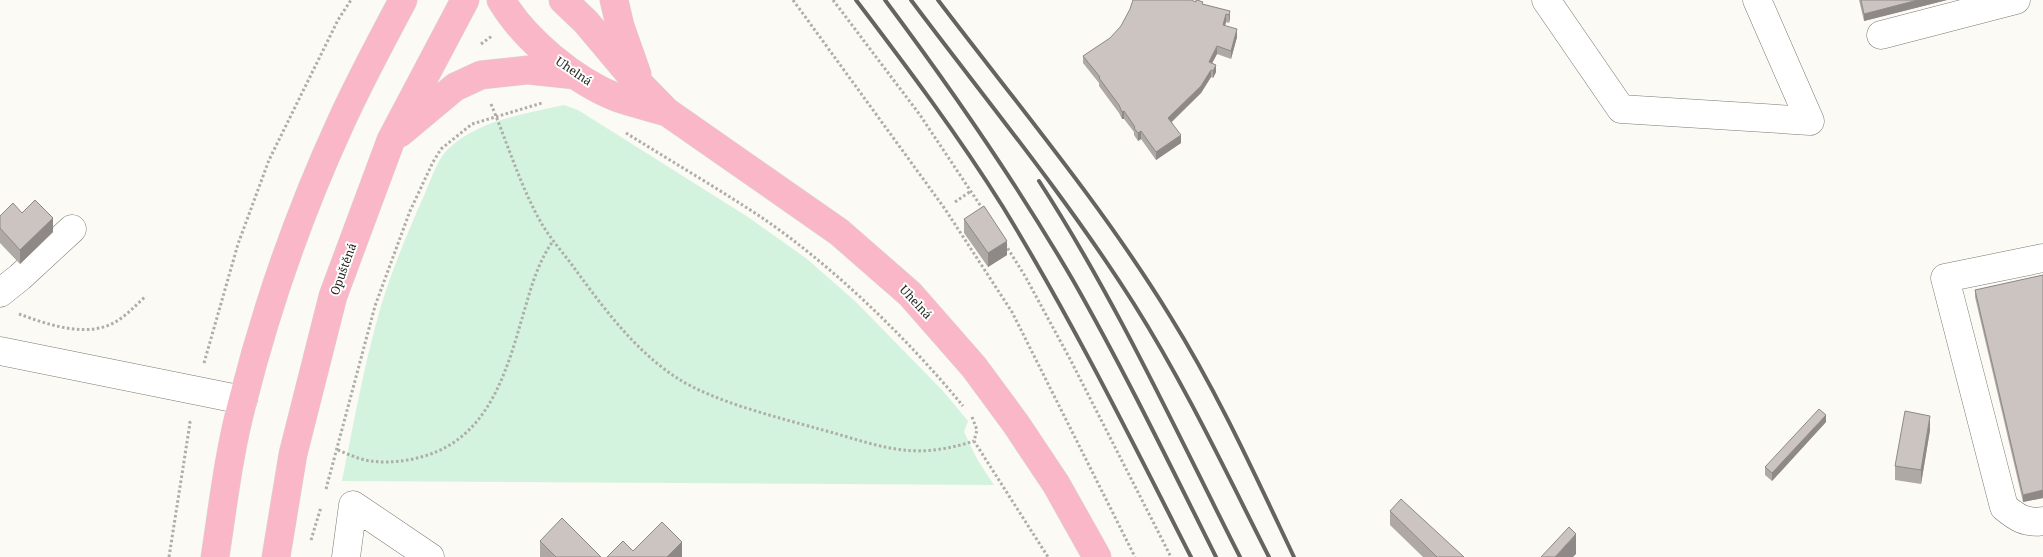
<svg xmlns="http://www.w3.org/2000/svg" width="2043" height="557" viewBox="0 0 2043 557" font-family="'Noto Serif',serif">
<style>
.green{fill:#d4f3de}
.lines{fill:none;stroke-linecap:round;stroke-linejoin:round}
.minor-casing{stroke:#7a7974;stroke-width:29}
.major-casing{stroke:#d8d8d8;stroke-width:29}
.path{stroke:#aeada8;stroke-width:3;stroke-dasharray:2.5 2.5;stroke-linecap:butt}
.minor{stroke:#fff;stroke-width:28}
.major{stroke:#fab7c8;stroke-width:28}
.rail{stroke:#646461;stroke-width:4}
.wall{fill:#afa9a6}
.shaded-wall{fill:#8e8987}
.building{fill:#cbc4c1;stroke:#8e8987}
.labels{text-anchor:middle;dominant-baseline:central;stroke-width:4;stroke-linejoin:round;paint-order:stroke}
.street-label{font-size:12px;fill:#262624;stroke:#fff}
</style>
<rect width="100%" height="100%" fill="#fbfaf4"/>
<path class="green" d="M564 105 578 110 748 217 807 259 856 302 943 391 968 421 964 432 977 459 994 485 342 481C354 422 364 364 381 306 392 270 407 234 422 200 430 184 435 162 448 149 479 120 524 114 564 105Z"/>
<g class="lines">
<g class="minor-casing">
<path id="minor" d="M1546 0 1621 109 1810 121 1757 0
M1881 35 2016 0
M2043 258 1945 278 2004 507C2016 517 2026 524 2043 521
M0 293 20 277 72 229
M0 351 243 400
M346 557 353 505 430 557"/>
</g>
<g class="major-casing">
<path id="major" d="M501 0C524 39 574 81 618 98 633 103 650 107 666 112
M563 0 586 22 628 72 667 112 839 232 910 294 974 367 1016 424 1056 484 1097 557
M614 0 620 26 637 74
M400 133 455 87 481 75 527 70 575 75
M215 557C223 505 229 451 243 400 267 305 300 211 341 122 360 80 382 40 403 0
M276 557 293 454 333 296 391 140 465 0"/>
</g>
<path class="path" d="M793 0 945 209 1012 312 1135 557
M833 0 920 115 984 211
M481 44 492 36
M491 104C507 142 519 182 539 219 548 236 561 250 572 265 602 306 634 350 677 378 714 402 777 417 819 429 847 436 875 447 904 450 926 453 953 448 974 441
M626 133C671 161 717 188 761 217 833 266 908 339 963 406
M955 202 971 191
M1005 244 1025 276 1070 359 1171 557
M19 314C49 325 91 340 120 319 129 313 137 304 146 296
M204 363 238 244 269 160 338 20 351 0
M972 417 977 430 974 441 1048 557
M338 450C348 454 360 460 371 461 392 464 418 460 438 451 491 428 508 367 523 315 531 288 537 264 553 241
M326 489 375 306 410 211 433 162 441 149 472 124 542 103
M311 540 321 507
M169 557 190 423 189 419"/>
<use href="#minor" class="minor"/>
<use href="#major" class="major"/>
<path class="rail" d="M856 0C907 67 958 135 1003 207 1072 320 1131 439 1191 557
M885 0C953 91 1017 184 1074 282 1125 372 1170 465 1216 557
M911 0C986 100 1067 198 1134 304 1185 385 1226 472 1269 557
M938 0C1017 104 1102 205 1170 316 1218 393 1255 475 1294 557
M1039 181C1116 300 1176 431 1240 557"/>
</g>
<path class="wall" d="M1859 0H1947L1864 21Z
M1203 4 1230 11V18L1229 23 1226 22 1225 26 1237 37 1231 59 1217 54 1212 63 1216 72 1213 78 1211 77 1201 93 1172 122 1181 143 1156 160 1141 139 1138 141 1134 135V132L1124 119H1122L1119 113 1099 86V83L1083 63V56Z
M22 213 53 232 20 264 0 243V216Z
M964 219 1007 255 988 267 964 233Z
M2043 275V498L2023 502 1975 297V290Z
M1826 422 1772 481 1765 475V467Z
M1930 430 1921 484 1895 480V466Z
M1390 511 1464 557H1423L1390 525Z
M540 541 601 557H540Z"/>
<path class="shaded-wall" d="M1918 0H1947L1864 21V14Z
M1230 11V18L1229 23V15Z
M1226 14V22L1223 33V25Z
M1237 29V37L1231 59V51Z
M1217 46V54L1209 69V62Z
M1216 65V72L1213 78V71Z
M1211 70V77L1201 93 1168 125V118Z
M1124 111V119H1122V112Z
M1141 131V139L1138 141V133Z
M1181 135V143L1156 160V152Z
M53 218V232L20 264V250Z
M1007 241V255L988 267V253Z
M1826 415V422L1772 481V473Z
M1930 416V430L1921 484V470Z
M2043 490V498L2023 502V495Z
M1576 534V554L1573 557H1555Z
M682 542V557H667Z"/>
<path class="building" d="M1133 0H1191L1196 2V0H1197L1203 2 1202 4 1230 11 1229 15 1226 14 1223 25 1237 29 1231 51 1217 46 1209 62 1216 65 1213 71 1211 70 1201 86 1168 118 1181 135 1156 152 1141 131 1138 133 1134 128 1135 127 1124 111 1122 112 1119 105 1099 78 1100 77 1083 56 1110 38 1121 26 1130 9Z
M1861 0H1918L1864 14Z
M35 200 53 218 20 250 0 228V216L13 203 22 213Z
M984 206 1007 241 988 253 964 219Z
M2043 275V490L2023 495 1975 290Z
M1819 409 1826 415 1772 473 1765 467Z
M1905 411 1930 416 1921 470 1895 466Z
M1401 499 1464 557H1437L1390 511Z
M562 518 601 557H556L540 541Z
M662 522 682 542 667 557H607L623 541 633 551Z
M1569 527 1576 534 1555 557H1541Z"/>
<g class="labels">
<g class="street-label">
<text transform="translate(574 71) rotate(34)">Uhelná</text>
<text transform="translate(343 269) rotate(-70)">Opuštěná</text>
<text transform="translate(916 302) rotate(47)">Uhelná</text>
</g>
</g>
</svg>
